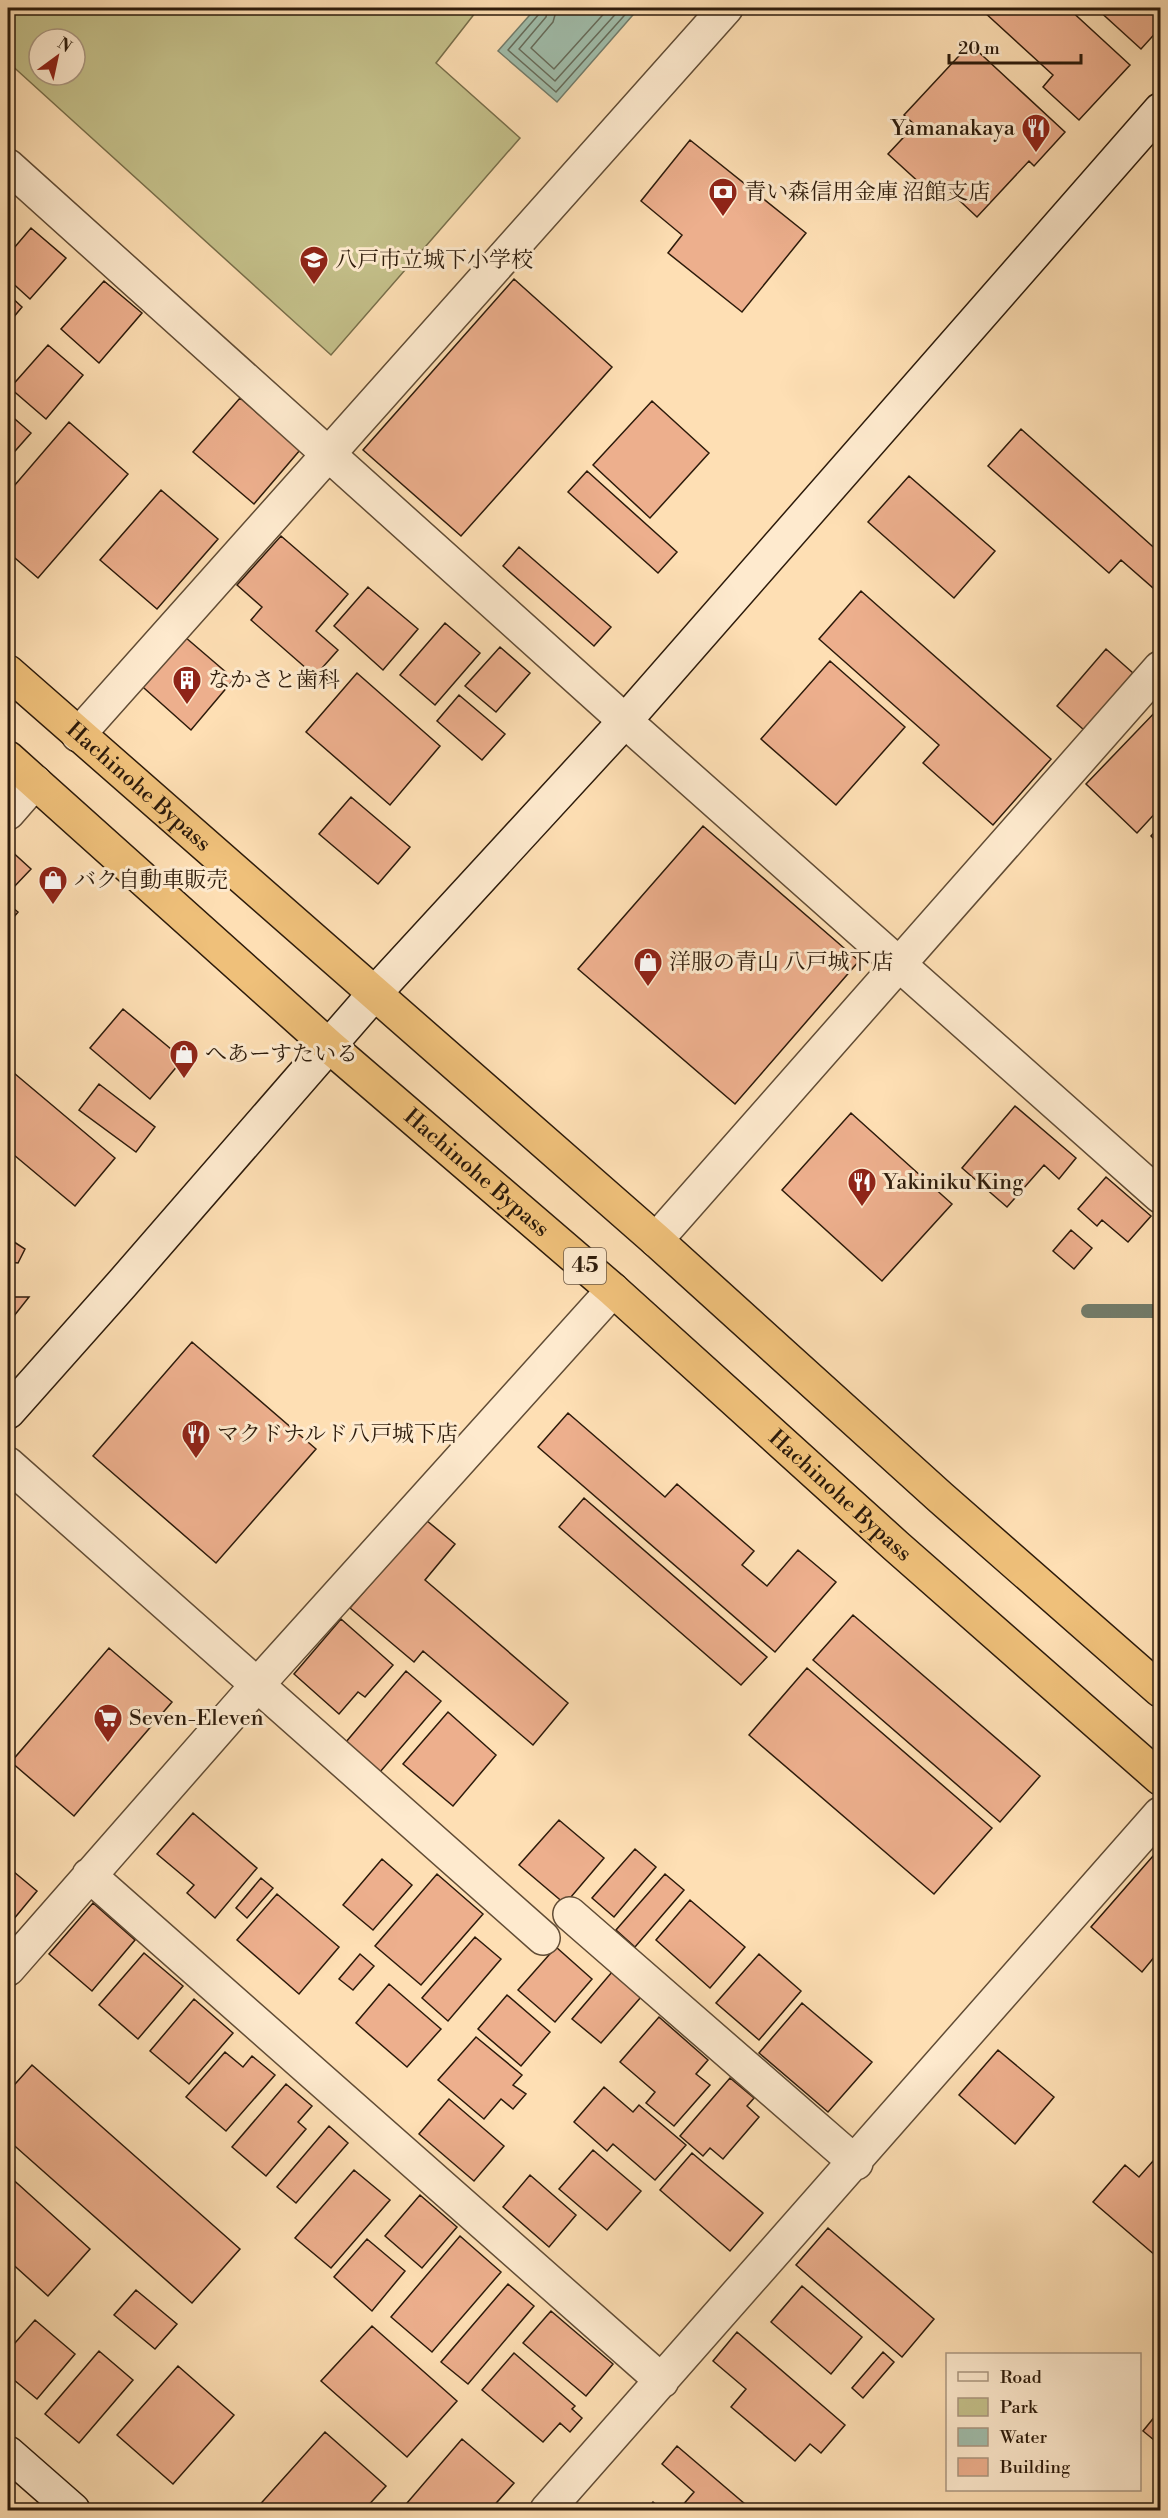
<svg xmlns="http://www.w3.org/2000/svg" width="1168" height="2518" viewBox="0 0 1168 2518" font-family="'Libre Bodoni','Noto Serif JP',serif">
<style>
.green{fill:#c4c08a;stroke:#786e4a;stroke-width:1.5;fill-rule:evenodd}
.water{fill:#a0bdab;stroke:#727c6b;stroke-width:1.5}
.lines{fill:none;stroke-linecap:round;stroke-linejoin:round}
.shore{stroke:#666c5b;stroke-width:1.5}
.stream{stroke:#727c6b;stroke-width:14}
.building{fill:#edaf8d;stroke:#2d1b0b;stroke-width:1.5}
.street-casing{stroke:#614c35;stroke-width:36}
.secondary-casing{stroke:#2d1b0b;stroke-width:36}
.highway-casing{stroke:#2d1b0b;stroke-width:36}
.street{stroke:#feeace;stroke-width:33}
.secondary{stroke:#feeace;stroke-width:33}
.highway{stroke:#efc07a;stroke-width:33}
.labels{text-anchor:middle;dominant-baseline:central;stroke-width:6;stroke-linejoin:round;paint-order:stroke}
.shield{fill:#feeace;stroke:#6c5946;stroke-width:1.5}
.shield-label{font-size:21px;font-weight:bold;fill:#2d1b0b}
.poi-label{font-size:22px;fill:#2d1b0b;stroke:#feeace;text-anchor:start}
.street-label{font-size:22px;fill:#2d1b0b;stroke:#feeace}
</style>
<rect width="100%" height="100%" fill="#fedfb4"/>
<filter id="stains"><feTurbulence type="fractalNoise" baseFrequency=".00333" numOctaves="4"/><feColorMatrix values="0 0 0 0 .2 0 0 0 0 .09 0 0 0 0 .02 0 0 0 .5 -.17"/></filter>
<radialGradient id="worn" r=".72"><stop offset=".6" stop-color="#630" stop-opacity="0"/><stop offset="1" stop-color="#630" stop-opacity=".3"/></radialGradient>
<path class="green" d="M8 8H479L436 63 520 138 331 355 8 62ZM39 39H75V75H39Z"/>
<path class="water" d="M536 8H639L557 102 498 51Z"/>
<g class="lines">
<path class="shore" d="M540 8 539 14 508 50 556 92 631 8
M548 8 546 17 519 49 555 81 621 8
M557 8 553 22 531 48 554 69 609 8"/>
<path class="stream" d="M1088 1311H1160"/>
</g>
<path class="building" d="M986 8H1068L1130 65 1079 120 1043 87 1053 75 983 11Z
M1096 8H1160V28L1141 49Z
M970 44 1065 132 1034 166 1029 161 977 217 944 186 934 196 888 154 915 125 904 115Z
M690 140 806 233 742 312 668 253 682 235 641 201Z
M31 228 66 258 30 299 8 279V255Z
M514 279 612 367 461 536 363 450Z
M104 281 142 313 99 363 61 329Z
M8 294 22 307 8 324Z
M48 345 83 375 46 419 10 388Z
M240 398 300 450 254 504 193 452Z
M652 401 709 453 650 518 593 465Z
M8 413 31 433 8 459Z
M69 422 128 474 38 578 8 552V493Z
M1021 429 1160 553V594L1121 560 1109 573 988 466Z
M587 471 677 552 658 573 568 492Z
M909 476 995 551 954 598 868 522Z
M161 490 218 539 157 609 100 560Z
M281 536 348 594 316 631 338 650 315 676 251 620 262 607 237 585Z
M519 547 611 627 594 646 503 566Z
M368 587 418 629 383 670 334 626Z
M861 591 1051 759 993 825 923 763 939 745 819 639Z
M445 623 480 653 435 705 400 675Z
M178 631 234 679 191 730 135 680Z
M500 647 530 673 496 712 465 686Z
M1106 649 1133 673 1084 730 1057 706Z
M830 661 905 727 836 805 761 739Z
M357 673 440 746 390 805 306 732Z
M459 695 505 734 482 760 437 721Z
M1159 708 1160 808 1137 833 1086 784Z
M351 797 410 847 378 884 319 834Z
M703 826 859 961 735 1104 578 969Z
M1160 826V845L1151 836Z
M8 848 31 869 13 888 8 883Z
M8 904 18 912 8 924Z
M123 1009 183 1059 150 1099 90 1048Z
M8 1068 115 1158 75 1206 8 1150Z
M99 1084 155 1127 136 1152 79 1110Z
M1015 1106 1076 1158 1059 1179 1044 1165 1007 1207 962 1168Z
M851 1113 952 1204 882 1281 782 1190Z
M1106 1177 1151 1216 1128 1242 1102 1220 1097 1226 1078 1209Z
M1071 1230 1092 1248 1074 1269 1053 1251Z
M8 1238 25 1249 18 1263 8 1262Z
M8 1297H29L10 1321H8Z
M192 1342 316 1449 216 1563 93 1456Z
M568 1413 665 1497 677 1484 754 1551 742 1565 767 1586 798 1550 836 1582 775 1652 538 1447Z
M584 1498 767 1657 741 1685 559 1527Z
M426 1520 455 1544 425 1580 568 1703 533 1745 423 1651 414 1662 350 1608Z
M853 1615 1040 1776 1000 1822 813 1660Z
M341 1619 393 1665 365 1697 358 1692 339 1714 294 1674Z
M109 1648 172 1702 74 1816 11 1762Z
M807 1668 992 1828 934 1894 749 1735Z
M406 1671 441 1701 380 1772 346 1742Z
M448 1712 496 1755 453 1806 403 1764Z
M193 1813 257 1868 215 1918 187 1893 194 1885 157 1854Z
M559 1820 604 1858 565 1904 519 1865Z
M1160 1848V1950L1142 1972 1091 1927Z
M635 1849 656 1867 614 1917 592 1898Z
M382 1859 412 1885 373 1930 343 1905Z
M8 1867 37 1891 8 1926Z
M437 1874 483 1914 421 1985 375 1946Z
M665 1874 684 1890 635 1947 616 1930Z
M261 1878 273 1888 247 1918 236 1908Z
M277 1894 339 1947 299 1994 237 1940Z
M690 1900 745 1947 710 1988 656 1940Z
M93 1903 135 1940 92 1991 49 1954Z
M475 1937 501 1959 448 2021 422 1998Z
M556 1947 592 1979 555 2022 518 1990Z
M144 1953 183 1986 138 2039 99 2005Z
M360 1954 374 1966 353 1990 339 1979Z
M759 1954 801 1991 759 2040 716 2003Z
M612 1972 641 1997 601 2043 572 2019Z
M389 1984 441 2029 407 2067 356 2023Z
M507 1995 550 2032 521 2066 478 2029Z
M194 1999 233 2033 189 2084 150 2051Z
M802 2003 872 2062 828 2112 759 2053Z
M659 2017 708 2060 696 2074 710 2085 674 2126 646 2103 655 2092 620 2062Z
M476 2037 522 2075 513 2085 526 2094 513 2109 501 2099 484 2119 438 2080Z
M998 2050 1054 2097 1015 2144 959 2095Z
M225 2052 243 2067 252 2056 275 2075 226 2131 186 2097Z
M32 2065 240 2249 192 2303 8 2140V2092Z
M730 2078 754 2098 747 2106 759 2117 723 2159 710 2148 703 2156 680 2136Z
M286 2084 312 2106 298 2122 306 2129 266 2176 232 2147Z
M604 2087 633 2112 639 2105 686 2145 655 2180 613 2144 607 2151 574 2122Z
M449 2099 504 2146 474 2181 419 2134Z
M329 2126 348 2143 296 2203 277 2187Z
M593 2150 641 2191 607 2230 559 2189Z
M692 2153 763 2213 730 2251 660 2190Z
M1153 2161 1160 2168V2251L1156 2256 1093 2202 1125 2165 1139 2177Z
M354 2170 390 2200 331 2268 295 2238Z
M8 2175 90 2249 48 2296 8 2260Z
M530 2175 576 2215 549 2247 503 2207Z
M420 2195 457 2227 422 2268 385 2236Z
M828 2228 934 2319 902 2357 796 2265Z
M460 2236 501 2272 432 2352 391 2317Z
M367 2239 405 2271 372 2311 334 2277Z
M508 2284 534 2306 468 2384 441 2362Z
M802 2286 862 2337 831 2374 771 2322Z
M136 2290 177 2324 155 2349 114 2315Z
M551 2311 613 2364 586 2396 523 2343Z
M35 2320 75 2354 37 2399 8 2375V2351Z
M372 2326 457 2401 407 2457 321 2381Z
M737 2332 845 2425 821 2453 810 2444 795 2461 731 2407 746 2389 713 2361Z
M99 2351 133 2380 79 2443 45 2414Z
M883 2352 894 2362 863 2398 852 2388Z
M514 2353 575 2406 572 2409 582 2418 570 2432 560 2423 543 2442 482 2390Z
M178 2366 234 2415 173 2484 117 2435Z
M1160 2410V2445L1143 2431Z
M325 2432 386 2486 364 2510H255Z
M462 2439 514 2483 490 2510H401Z
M677 2446 752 2510H687L682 2506 694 2492 662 2464Z
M653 2502 663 2510H646Z"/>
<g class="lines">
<g class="street-casing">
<path id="street" d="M8 166 625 721 1160 1196
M78 735 726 8
M8 813 35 782
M656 1240 1160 668
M8 1464 543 1938
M89 1875 662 2381
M570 1914 856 2163
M8 1969 258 1684 613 1290
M547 2510 1160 1814"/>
</g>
<g class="secondary-casing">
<path id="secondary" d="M8 1412 121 1285 374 994 625 721 1160 110
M8 2453 73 2510"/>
</g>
<g class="highway-casing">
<g id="highway">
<path id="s1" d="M8 672 656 1240 940 1497 1160 1690"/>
<path id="s2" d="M8 758 329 1046 613 1290 896 1546 1160 1778"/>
</g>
</g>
<use href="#street" class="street"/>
<use href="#secondary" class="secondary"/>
<use href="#highway" class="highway"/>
</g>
<defs>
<g id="restaurant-pin" transform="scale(1.5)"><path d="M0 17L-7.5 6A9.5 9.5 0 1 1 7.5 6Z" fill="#8f2418" stroke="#feeace"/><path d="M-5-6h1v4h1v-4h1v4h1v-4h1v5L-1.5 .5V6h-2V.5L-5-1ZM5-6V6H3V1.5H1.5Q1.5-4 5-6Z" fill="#fff"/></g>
<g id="bank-pin" transform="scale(1.5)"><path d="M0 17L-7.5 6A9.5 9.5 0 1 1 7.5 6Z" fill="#8f2418" stroke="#feeace"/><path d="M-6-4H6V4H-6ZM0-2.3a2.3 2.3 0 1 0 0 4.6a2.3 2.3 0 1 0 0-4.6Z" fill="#fff"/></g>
<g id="school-pin" transform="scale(1.5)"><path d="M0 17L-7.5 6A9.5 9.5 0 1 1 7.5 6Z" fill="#8f2418" stroke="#feeace"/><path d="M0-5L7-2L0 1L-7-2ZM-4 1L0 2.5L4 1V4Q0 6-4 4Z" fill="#fff"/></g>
<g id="building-pin" transform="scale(1.5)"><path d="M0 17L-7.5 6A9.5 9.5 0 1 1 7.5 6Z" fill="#8f2418" stroke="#feeace"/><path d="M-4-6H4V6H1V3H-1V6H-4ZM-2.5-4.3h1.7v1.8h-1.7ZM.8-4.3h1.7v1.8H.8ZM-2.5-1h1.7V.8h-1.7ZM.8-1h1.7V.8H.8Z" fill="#fff"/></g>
<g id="shop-pin" transform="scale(1.5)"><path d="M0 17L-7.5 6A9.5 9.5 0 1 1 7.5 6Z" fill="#8f2418" stroke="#feeace"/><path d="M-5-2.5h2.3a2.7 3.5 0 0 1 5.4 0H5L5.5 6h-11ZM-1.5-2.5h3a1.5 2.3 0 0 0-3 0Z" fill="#fff"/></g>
<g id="supermarket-pin" transform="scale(1.5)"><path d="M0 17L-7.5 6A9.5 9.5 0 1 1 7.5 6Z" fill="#8f2418" stroke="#feeace"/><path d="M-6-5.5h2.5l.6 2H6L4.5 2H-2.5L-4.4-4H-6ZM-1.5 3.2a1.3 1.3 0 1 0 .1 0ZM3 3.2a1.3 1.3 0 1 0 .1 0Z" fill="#fff"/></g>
</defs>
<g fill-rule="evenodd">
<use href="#restaurant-pin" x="1036" y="128"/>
<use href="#bank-pin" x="723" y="192"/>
<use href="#school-pin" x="314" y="260"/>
<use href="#building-pin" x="187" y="680"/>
<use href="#shop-pin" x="53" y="880"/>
<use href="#shop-pin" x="648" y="962"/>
<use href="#shop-pin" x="184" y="1054"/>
<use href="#restaurant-pin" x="862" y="1182"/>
<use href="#restaurant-pin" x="196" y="1434"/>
<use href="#supermarket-pin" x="108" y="1718"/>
</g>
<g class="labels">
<rect class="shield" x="564" y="1248" width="42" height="36" rx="4.5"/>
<g class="shield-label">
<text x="585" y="1266">45</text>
</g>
<g class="poi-label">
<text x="1015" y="128" text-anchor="end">Yamanakaya</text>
<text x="744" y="192">青い森信用金庫 沼館支店</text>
<text x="335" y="260">八戸市立城下小学校</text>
<text x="208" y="680">なかさと歯科</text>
<text x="74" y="880">バク自動車販売</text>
<text x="669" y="962">洋服の青山 八戸城下店</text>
<text x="205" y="1054">へあーすたいる</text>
<text x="883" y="1182">Yakiniku King</text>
<text x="217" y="1434">マクドナルド八戸城下店</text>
<text x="129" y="1718">Seven-Eleven</text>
</g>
<g class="street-label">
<text stroke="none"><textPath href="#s1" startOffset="174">Hachinohe Bypass</textPath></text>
<text stroke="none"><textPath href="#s2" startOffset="626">Hachinohe Bypass</textPath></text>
<text stroke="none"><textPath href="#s2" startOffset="1112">Hachinohe Bypass</textPath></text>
</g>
</g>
<rect width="1168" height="2518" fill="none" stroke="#fedfb4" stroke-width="30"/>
<rect x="9" y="9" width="1150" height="2500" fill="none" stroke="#2d1b0b" stroke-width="3"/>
<rect x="15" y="15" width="1138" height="2488" fill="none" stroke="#2d1b0b" stroke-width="1.5"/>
<rect x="946" y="2353" width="195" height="138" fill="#feeace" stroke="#aa9780" stroke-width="1.5"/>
<rect x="958" y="2372" width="30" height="9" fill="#feeace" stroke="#aa9780" stroke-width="1.5"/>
<text x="1000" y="2383" font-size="18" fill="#2d1b0b">Road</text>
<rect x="958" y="2398" width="30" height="18" fill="#c4c08a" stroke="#aa9780" stroke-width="1.5"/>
<text x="1000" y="2413" font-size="18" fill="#2d1b0b">Park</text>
<rect x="958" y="2428" width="30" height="18" fill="#a0bdab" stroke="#aa9780" stroke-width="1.5"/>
<text x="1000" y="2443" font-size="18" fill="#2d1b0b">Water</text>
<rect x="958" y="2458" width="30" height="18" fill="#edaf8d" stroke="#aa9780" stroke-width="1.5"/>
<text x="1000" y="2473" font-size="18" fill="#2d1b0b">Building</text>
<g transform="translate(57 57) rotate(33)"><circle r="28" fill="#feeace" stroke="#aa9780" stroke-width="1.5"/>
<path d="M0-4.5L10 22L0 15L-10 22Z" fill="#8f2418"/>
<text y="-9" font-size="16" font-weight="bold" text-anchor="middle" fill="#2d1b0b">N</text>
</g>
<path d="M949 54v9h132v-9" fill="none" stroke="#2d1b0b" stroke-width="3"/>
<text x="958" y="54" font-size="18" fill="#2d1b0b" stroke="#feeace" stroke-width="4.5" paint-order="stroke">20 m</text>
<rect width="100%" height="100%" filter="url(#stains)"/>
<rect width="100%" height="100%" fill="url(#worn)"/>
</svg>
